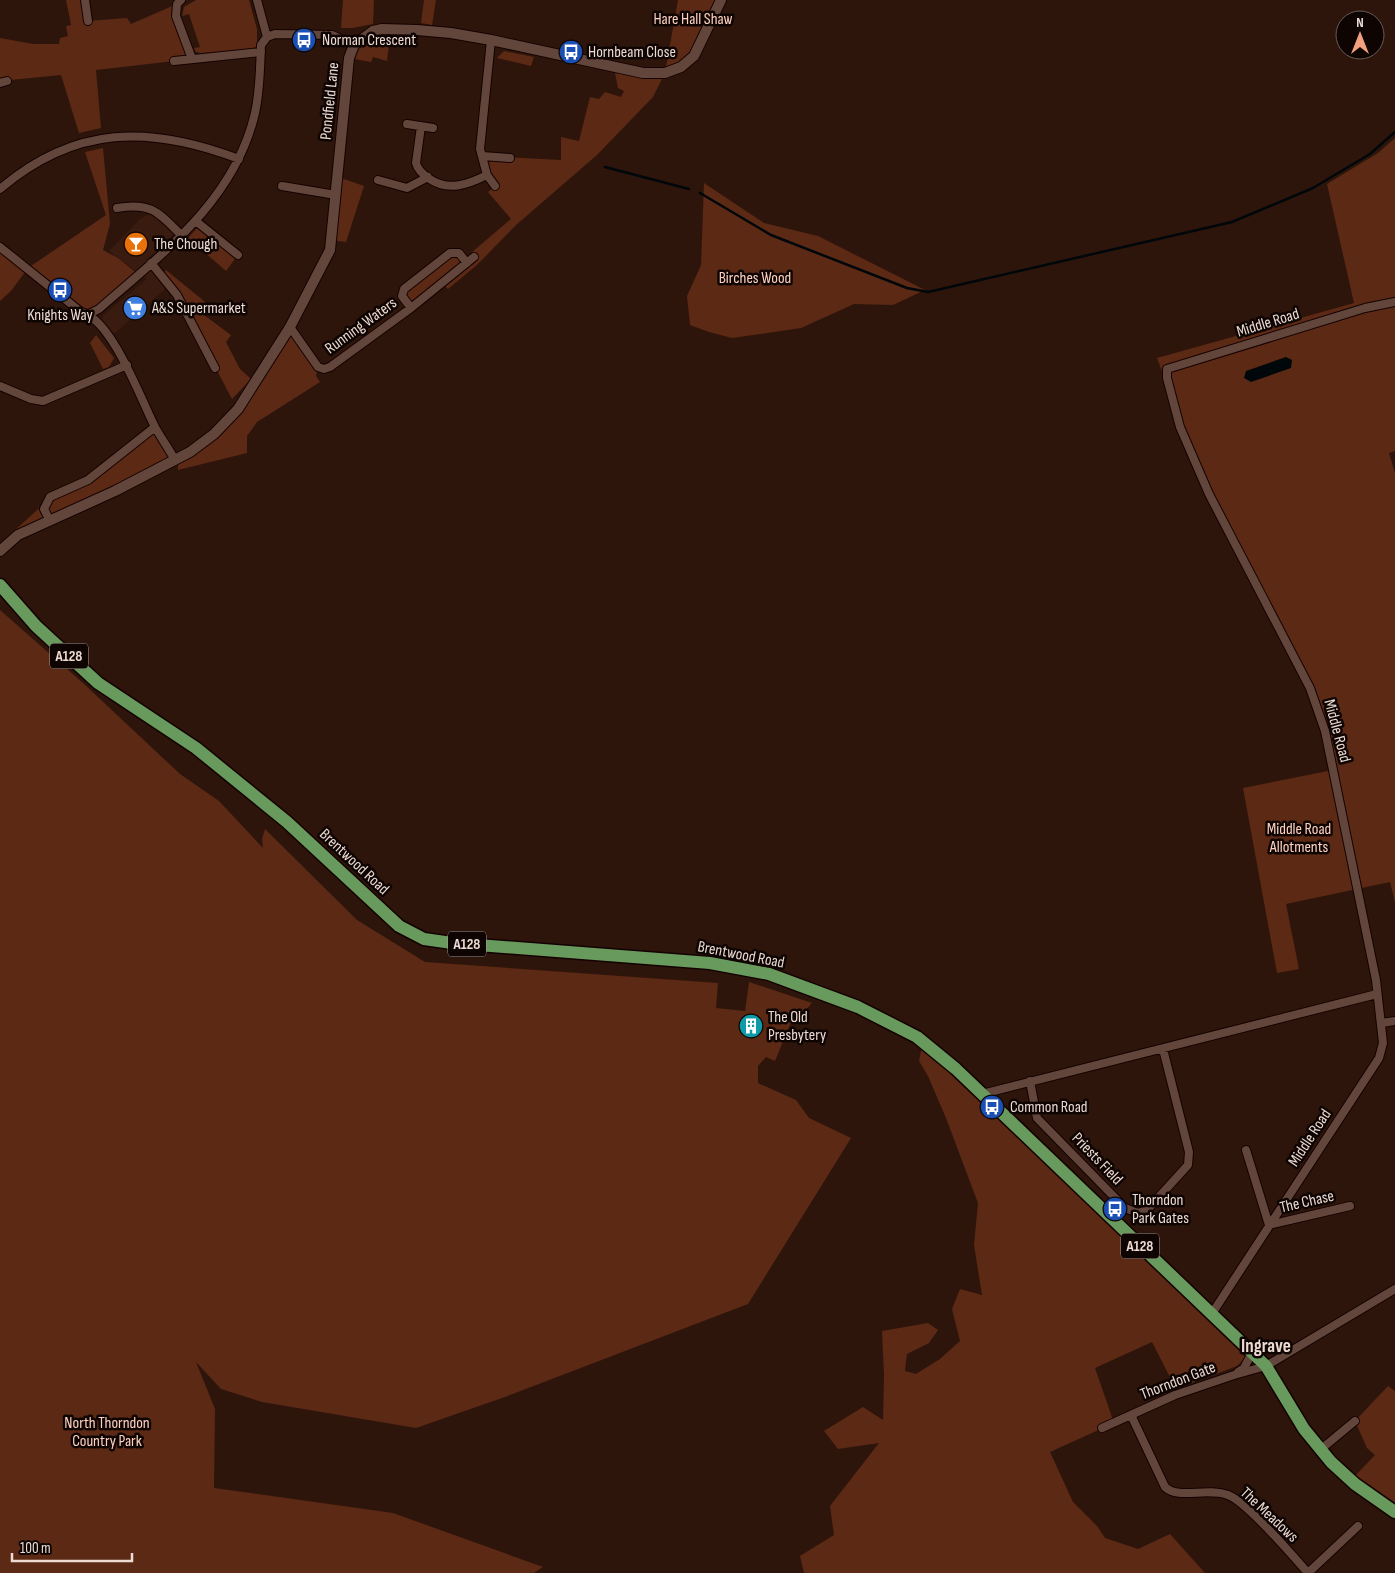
<svg xmlns="http://www.w3.org/2000/svg" width="1395" height="1573" viewBox="0 0 1395 1573" font-family="'Sofia Sans Condensed',sans-serif">
<style>
.built{fill:#3a1b0f}
.green{fill:#5c2915}
.water{fill:#00070a}
.lines{fill:none;stroke-linecap:round;stroke-linejoin:round}
.stream{stroke:#00070a;stroke-width:2.5}
.minor-casing{stroke:#140200;stroke-width:10}
.tertiary-casing{stroke:#140200;stroke-width:12}
.primary-casing{stroke:#140200;stroke-width:15}
.minor{stroke:#63463b;stroke-width:8}
.tertiary{stroke:#63463b;stroke-width:10}
.primary{stroke:#68995d;stroke-width:12}
.labels{text-anchor:middle;dominant-baseline:central;stroke-width:5;stroke-linejoin:round;paint-order:stroke}
.shield{fill:#0e0503;stroke:#a99a95;stroke-width:1}
.shield-label{font-size:15px;font-weight:bold;fill:#ecdad3}
.park-label{font-size:16px;fill:#ffd1c1;stroke:#0e0503}
.poi-label{font-size:16px;fill:#ecdad3;stroke:#0e0503;text-anchor:start}
.street-label{font-size:16px;fill:#ecdad3;stroke:#0e0503}
.quarter-label{font-size:19px;font-weight:bold;fill:#ecdad3;stroke:#0e0503}
</style>
<rect width="100%" height="100%" fill="#2e150b"/>
<path class="built" d="M153 213 173 230 172 236 147 259 156 275 161 278 165 285 164 290 115 333 109 331 103 325 102 318 106 313 147 279 109 251 141 218Z"/>
<path class="green" d="M66 0H85L88 21 127 18 131 24 177 4 192 59 96 70 101 128 79 133 61 75 0 81V38L33 44H59L60 38 68 36 66 26 71 25Z
M196 0H249L257 29V46L251 50 204 54 196 52 194 48 200 47 189 14 182 16 184 7Z
M343 0H374L373 24 352 28H341Z
M424 0H436L432 25 421 23Z
M678 0H721L694 56 665 73Z
M391 29 387 61 373 57 371 62 349 58 360 39Z
M504 51 534 57 531 66 497 58Z
M615 73 662 79 653 97 597 155 516 225 478 264 448 289 442 283 411 308 405 301 404 289 450 253 464 258 473 257 471 253 511 219 488 192 495 186 482 156 561 160V137L579 141 590 97 599 99 605 92 621 97 624 91 618 88Z
M1395 138V451L1389 453 1395 473V902L1390 882 1286 904 1299 969 1277 973 1243 788 1333 770 1310 688 1201 475 1157 358 1354 303 1327 184 1378 153Z
M103 148 110 224 103 250 118 258 139 275 89 314 28 268 11 291 0 301V247L28 268 106 215 85 152Z
M338 177 364 186 346 242 331 240Z
M704 183 764 223 818 236 925 290 893 305 854 304 801 328 753 335 732 338 709 332 690 325 687 296 701 265Z
M200 225 238 255 226 271 188 238Z
M166 270 210 306 204 315 231 335 226 342 240 369 251 379 232 399 177 295 162 275Z
M290 327 318 367 316 376 320 382 257 422 247 436V453L178 470V460L238 409Z
M96 335 114 358 109 367 103 369 90 343Z
M155 427 175 460 18 535 14 531 45 503 78 486Z
M0 610 84 684 180 774 219 801 263 848 262 839 265 829 357 920 425 962 718 983 716 1008 745 1011 749 982 812 1003 804 1012 796 1010 775 1061 766 1057 758 1066V1083L796 1100 809 1118 851 1138 748 1304 505 1397 416 1428 262 1402 221 1389 196 1362 215 1409 214 1488 393 1513 543 1567 534 1573H0Z
M923 1041 1251 1352 1237 1366 1176 1389 1152 1342 1095 1368 1114 1423 1050 1452 1073 1502 1097 1526 1105 1538 1138 1549 1170 1534 1205 1573H804L800 1556 834 1535 830 1506 879 1443 838 1449 824 1431 863 1407 883 1420 884 1375 882 1331 928 1323 938 1330 929 1343 907 1354 905 1371 916 1374 940 1359 960 1341 952 1309 960 1289 982 1295 974 1245 978 1203 946 1118 928 1076 919 1061Z
M1388 1386 1395 1391V1504L1355 1476 1375 1455 1367 1448 1355 1421Z"/>
<path class="water" d="M1286 357 1292 360 1291 368 1251 382 1244 378 1246 371Z"/>
<g class="lines">
<path class="stream" d="M605 167 689 189
M700 193 771 235 907 288 928 292 1232 222 1313 188 1370 154 1395 132"/>
<g class="minor-casing">
<path id="minor" d="M85 0 88 21
M181 0 177 4 176 16 192 59
M257 0 267 37
M267 37 275 34 332 35 354 45
M491 40 480 149 487 175 495 186
M174 61 261 52
M0 83 7 81
M407 124 433 128
M421 126 416 163C418 170 422 173 428 178 448 192 467 185 487 175
M482 156 510 158
M378 180 407 188 428 177
M282 186 336 195
M0 189C75 125 150 125 239 159
M117 208C152 202 159 213 182 236
M197 222 238 255
M0 247 81 312C112 319 141 400 155 427 161 438 169 449 175 460
M151 263 177 295 215 368
M411 308 402 296 404 289 450 253H459L467 263
M89 314 99 309C163 253 235 200 255 113 260 91 260 68 261 45L267 37
M290 327 318 367 324 369 330 367 411 308 474 257
M0 386 31 399 43 401 127 365
M49 519 44 509 50 497 88 480 155 427
M1382 1023 1395 1021
M1030 1081 1037 1118 1125 1208 1138 1213 1147 1210 1188 1165 1189 1152 1163 1049
M982 1094 1377 994
M1246 1150 1269 1225 1350 1206
M1211 1315 1379 1058 1383 1043 1376 980 1325 731 1310 688 1209 494 1180 427 1167 378V369L1365 308 1395 302
M1238 1372 1244 1368 1252 1353
M1131 1415 1165 1487C1179 1500 1206 1487 1228 1495 1247 1502 1293 1556 1308 1573
M1102 1428 1175 1395 1234 1375 1266 1366 1395 1289
M1320 1450 1355 1421
M1308 1573 1358 1526"/>
</g>
<g class="tertiary-casing">
<path id="tertiary" d="M0 551 18 535 115 491 190 452 214 434 238 409 290 327 330 250 349 58 354 45 373 31 382 29 417 30 451 33 491 40 643 73H665L681 67 694 56 721 0"/>
</g>
<g class="primary-casing">
<path id="primary" d="M0 585 36 626 98 683 196 748 287 822 399 926 424 939 452 943 710 963 769 974 858 1007 917 1037 956 1069 1266 1366 1304 1429 1331 1462 1355 1484 1395 1512"/>
</g>
<use href="#minor" class="minor"/>
<use href="#tertiary" class="tertiary"/>
<use href="#primary" class="primary"/>
</g>
<defs>
<g id="bus-disc" transform="scale(1.25)"><circle r="9.5" fill="#1a4fb4" stroke="#0e0503"/><path d="M-5-6H5V4H4V6H2V4H-2V6H-4V4H-5ZM-3.5-4V0h7V-4ZM-3.5 1.2v1.5H-2V1.2ZM2 1.2v1.5H3.5V1.2Z" fill="#fff"/></g>
<g id="bar-disc" transform="scale(1.25)"><circle r="9.5" fill="#e8710a" stroke="#0e0503"/><path d="M-6-5H6L.8 .8V4.5H3.5V6h-7V4.5H-.8V.8Z" fill="#fff"/></g>
<g id="supermarket-disc" transform="scale(1.25)"><circle r="9.5" fill="#3f7fe0" stroke="#0e0503"/><path d="M-6-5.5h2.5l.6 2H6L4.5 2H-2.5L-4.4-4H-6ZM-1.5 3.2a1.3 1.3 0 1 0 .1 0ZM3 3.2a1.3 1.3 0 1 0 .1 0Z" fill="#fff"/></g>
<g id="building-disc" transform="scale(1.25)"><circle r="9.5" fill="#0f9aa8" stroke="#0e0503"/><path d="M-4-6H4V6H1V3H-1V6H-4ZM-2.5-4.3h1.7v1.8h-1.7ZM.8-4.3h1.7v1.8H.8ZM-2.5-1h1.7V.8h-1.7ZM.8-1h1.7V.8H.8Z" fill="#fff"/></g>
</defs>
<g fill-rule="evenodd">
<use href="#bus-disc" x="304" y="40"/>
<use href="#bus-disc" x="571" y="52"/>
<use href="#bar-disc" x="136" y="244"/>
<use href="#bus-disc" x="60" y="290"/>
<use href="#supermarket-disc" x="135" y="308"/>
<use href="#building-disc" x="751" y="1026"/>
<use href="#bus-disc" x="992" y="1107"/>
<use href="#bus-disc" x="1115" y="1209"/>
</g>
<g class="labels">
<g class="shield">
<rect x="50" y="643.5" width="38" height="25" rx="4"/>
<rect x="448" y="931.5" width="38" height="25" rx="4"/>
<rect x="1121" y="1233.5" width="38" height="25" rx="4"/>
</g>
<g class="shield-label">
<text x="69" y="656">A128</text>
<text x="467" y="944">A128</text>
<text x="1140" y="1246">A128</text>
</g>
<g class="park-label">
<text x="693" y="19">Hare Hall Shaw</text>
<text x="755" y="278">Birches Wood</text>
<text x="1299" y="829">Middle Road<tspan x="1299" dy="18">Allotments</tspan></text>
<text x="107" y="1423">North Thorndon<tspan x="107" dy="18">Country Park</tspan></text>
</g>
<g class="poi-label">
<text x="322" y="40">Norman Crescent</text>
<text x="588" y="52">Hornbeam Close</text>
<text x="154" y="244">The Chough</text>
<text x="152" y="308">A&amp;S Supermarket</text>
<text x="60" y="315" text-anchor="middle">Knights Way</text>
<text x="768" y="1017">The Old<tspan x="768" dy="18">Presbytery</tspan></text>
<text x="1010" y="1107">Common Road</text>
<text x="1132" y="1200">Thorndon<tspan x="1132" dy="18">Park Gates</tspan></text>
</g>
<g class="street-label">
<text transform="translate(330 101) rotate(-84)">Pondfield Lane</text>
<text transform="translate(1268 323) rotate(-17)">Middle Road</text>
<text transform="translate(361 326) rotate(-36)">Running Waters</text>
<text transform="translate(1337 731) rotate(75)">Middle Road</text>
<text transform="translate(354 862) rotate(43)">Brentwood Road</text>
<text transform="translate(741 955) rotate(11)">Brentwood Road</text>
<text transform="translate(1310 1138) rotate(-57)">Middle Road</text>
<text transform="translate(1097 1159) rotate(46)">Priests Field</text>
<text transform="translate(1307 1202) rotate(-13)">The Chase</text>
<text transform="translate(1178 1381) rotate(-21)">Thorndon Gate</text>
<text transform="translate(1269 1515) rotate(43)">The Meadows</text>
</g>
<g class="quarter-label">
<text x="1266" y="1346">Ingrave</text>
</g>
</g>
<g transform="translate(1360 35)"><circle r="24" fill="#0e0503" stroke="#675a56"/>
<path d="M0-4L9 19L0 12L-9 19Z" fill="#f2a080"/>
<text y="-8" font-size="14" font-weight="bold" text-anchor="middle" fill="#ecdad3">N</text>
</g>
<path d="M12 1553v8h120v-8" fill="none" stroke="#ecdad3" stroke-width="2.5"/>
<text x="20" y="1553" font-size="15" fill="#ecdad3" stroke="#0e0503" stroke-width="4" paint-order="stroke">100 m</text>
</svg>
